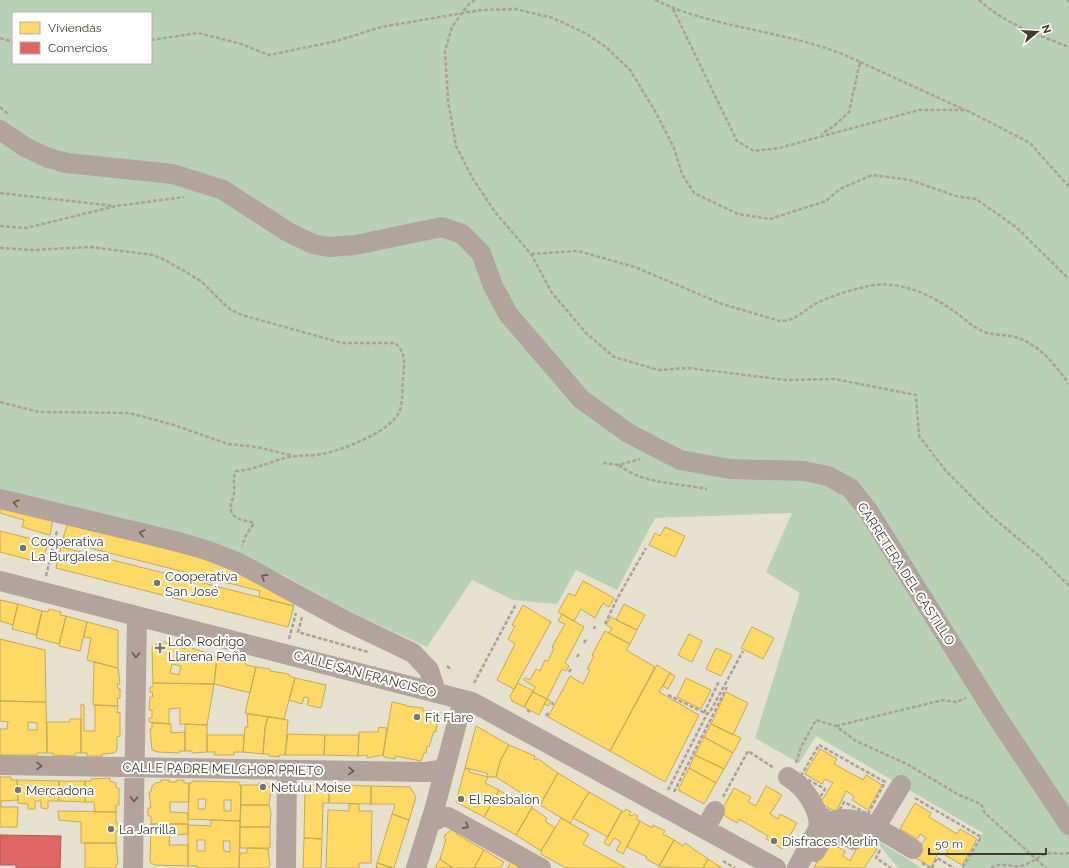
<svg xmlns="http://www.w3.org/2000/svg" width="1069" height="868" viewBox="0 0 1069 868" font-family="Raleway,sans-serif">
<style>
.green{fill:#b8d0b4;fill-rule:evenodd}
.homes{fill:#ffd966;stroke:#c5aa56;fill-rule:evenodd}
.shops{fill:#e06666;stroke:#b05956}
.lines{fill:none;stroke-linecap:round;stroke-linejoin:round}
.path{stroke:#aba099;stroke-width:2.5;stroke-dasharray:4 2;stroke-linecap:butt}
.minor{stroke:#b3a39d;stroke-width:20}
.oneway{stroke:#625a50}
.poi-dot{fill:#797567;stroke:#fff;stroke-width:1.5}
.labels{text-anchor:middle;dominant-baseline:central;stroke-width:4;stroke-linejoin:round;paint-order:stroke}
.poi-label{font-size:13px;fill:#3f3b2f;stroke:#fff;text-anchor:start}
.street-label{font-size:13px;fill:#3f3b2f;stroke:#fff}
</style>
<rect width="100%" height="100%" fill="#e6e1cf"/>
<path class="green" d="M0 0H1069V868H962L983 833 816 736 799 763 755 738 800 593 766 572 792 513 655 518 617 590 576 570 557 604 513 600 472 580 427 647 344 609 286 576 225 550 0 491ZM13 13H151V63H13Z
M857 831H861L922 868H898L880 846Z"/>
<path class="homes" d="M0 505 53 519 50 535 22 527 24 520 0 513Z
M68 523 236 567 294 600 293 606 259 597 260 591 62 541Z
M665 527 685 536 675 557 649 545 655 533 660 536Z
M0 531 48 543 42 563 0 552Z
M61 547 294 606 288 627 56 568Z
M583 581 614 598 609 607 603 603 595 618 581 609 574 621 558 612 569 593 575 596Z
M0 600 18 604 13 625 0 621Z
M18 604 42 611 36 635 12 629Z
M624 604 645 615 637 630 616 620Z
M523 605 551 622 514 689 497 680 515 644 508 639 515 626 512 625Z
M49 609 61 612 60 615 66 616 59 644 36 638 42 611 48 612Z
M562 614 584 627 565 663 569 666 566 671 562 669 547 699 533 692 535 687 524 680 525 678 530 680 536 669 540 671 545 660 548 661 554 648 552 647 565 624 558 621Z
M66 616 87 622 80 651 59 646Z
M611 617 637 630 630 644 609 633 612 628 606 625Z
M87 622 118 630V668L87 660 91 638 84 637Z
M752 627 774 638 763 659 741 648Z
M605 631 630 644 626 650 655 667 610 751 548 717 570 676 583 684 590 670 587 669 594 656 592 655Z
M689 634 702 641 692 662 678 655Z
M0 639 45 650 46 702 0 701Z
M161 641 185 649V646L195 649 217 657 214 684 153 683 152 647ZM172 664 181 666 179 675 170 673Z
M716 648 732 655 721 676 706 669Z
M217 657 226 660 227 657 246 662V665L256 667 250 693 214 684Z
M94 662 118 668 120 684H117L118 689H120V698H117L118 706 93 705Z
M657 665 670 673 659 692 699 715 665 782 610 751Z
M256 667 270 669V671L289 674V676L295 678 284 719 245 713Z
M670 673 675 676 668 689 663 686Z
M295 678 326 685 321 708 307 705 309 698 304 697 302 704 289 700Z
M686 678 711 690 701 709 677 697Z
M153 683 214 684 207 725 180 724V708L169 709V724L149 722V718H152V710H149L150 697H153L152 692H150V687H153Z
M518 683 533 691 524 707 512 701 510 696Z
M533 692 547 699 539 715 524 707Z
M726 692 748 703 733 735 711 724Z
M547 699 551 701 548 706 544 704Z
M0 701 46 702 47 753H37V755H0V729H7L8 722 0 721ZM28 722 37 723V730H28Z
M392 702 406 705V706L423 708V711H432V713H441L439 724 437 723 436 732 434 731 429 747 427 746 426 753H424L421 761 395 756V759L384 757 383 755Z
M81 704 84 705V731H95V705L118 706 117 713 120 712V736L117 737V750L114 753 102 754V756H87V753H81Z
M247 714 268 717 265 727 263 754 243 752 245 727H248Z
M268 717 288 720 285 755H279V757L269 756V754H263L265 727Z
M70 719H81V753H75V756L53 755V753H47V722H70Z
M152 723 171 724V733L185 732V751H179V753L158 752 152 750 150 729 152 728Z
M185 724 207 725V752L192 753V751H185Z
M711 724 741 738 733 753 704 737Z
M476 726 509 745 501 759 496 777H488L487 773 465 768Z
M379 727 387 728 383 755 367 758V755L358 756 359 732H378Z
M288 734 325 735 324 755H285Z
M207 735H244L243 752H234V755H214L215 752H207Z
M325 735H359L358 756 324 755Z
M704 737 733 753 724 769 695 755Z
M509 745 535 756 534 759 536 760 537 758 558 773 540 805 496 777 501 759Z
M820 749 837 759 834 764 863 780 866 775 882 785 868 810 852 800 854 796 846 791 836 812 820 803 833 783 825 779 822 784 805 774Z
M695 755 724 769 716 783 689 768Z
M465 768 469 769V772L488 777 485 783 499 790 484 817 456 802Z
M689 768 716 783 704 804 678 790Z
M558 773 589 792 570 823 540 805Z
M0 777H11V780H17L18 800 1 801V807H18L17 827H0Z
M110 778V781L116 783V788H119V805H116V812H95L94 802H85V781H91V779Z
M17 780 59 781V801H48V809L41 808V801H35V809H28V804L18 803Z
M161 780H169V782H176V780H184V783H189V802H170V812L188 813V824H151V816H148V808H151L149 792H151L152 786 156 783 161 782Z
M59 781H85V802L59 801Z
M192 781 239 782V785H241L240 821 188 819 189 783H192ZM198 799H206L205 809H198ZM224 800H231V811H224Z
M259 783H266L271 789 269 805H241V785H259Z
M311 785H329V803H323L322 839 304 838 305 790Z
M329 785 371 786V804L329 803Z
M371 786 410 787 416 797 409 820 392 814 395 805 393 804H371Z
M766 786 782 795 770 814 778 819 780 814 797 823 782 849 766 839 768 836 739 819 737 823 720 813 734 788 751 797 748 802 756 806Z
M499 790 521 804 526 796 535 802 516 835 484 817Z
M589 792 622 811 608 837 573 818Z
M915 803 931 813 929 817 957 834 960 829 977 839 962 865 945 855 948 851 941 847 931 867 914 857 926 838 920 834 917 839 900 829Z
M349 804H359V811H372L371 863H359V868H326L328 810 349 811Z
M241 805H269L271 813 270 827H240Z
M532 808 547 818 545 821 555 828 541 851 516 835Z
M626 809 631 812 629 815 632 816 634 814 638 816 636 819 640 821 623 854 616 850 621 842 614 838 609 846 604 843 622 811 624 812Z
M58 811 116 812V823H118V831H116V843H81V822L59 820Z
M392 814 409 820 394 868 377 863Z
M561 818 589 834 583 844 626 868H566L541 854V851Z
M211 820 240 821 239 868H197V866H188V825L211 826ZM197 840H205V851H197ZM223 841H230V852L224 851Z
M640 821 652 828 653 825 665 831 663 834 674 840 659 866 646 859 647 857 627 847Z
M151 824H188V834L170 835 169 845H188V866L154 865 150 862Z
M240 827H270V848H240Z
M451 830 457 832 456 834 484 850 474 868H453L440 859 446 839 444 838 445 835Z
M304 838 322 839 321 868H303Z
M674 840 683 846 685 843 708 859 703 868 659 867Z
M861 840 877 849 864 868 814 867 829 842 845 851 843 856 850 861Z
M85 843H116L118 864 116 865V868H85Z
M247 848 268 849 270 866 268 868H239L240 853H247Z
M484 850 504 862 500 868H474Z
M440 859 453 868H435Z
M708 859 722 868H703Z
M511 862 520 868H507Z
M377 863 394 868H376Z"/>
<path class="shops" d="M0 835 61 836 60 868H16V865H0Z"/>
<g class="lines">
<path class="path" d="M475 0 468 5 452 27 445 51 448 101 456 146 473 179 495 212 531 254 552 293 586 333 614 357 659 370 688 368 786 380 834 379 916 395 919 436 946 471 990 515 1039 556 1069 586
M655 0C719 31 795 30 860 62L849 112 834 126 821 134
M979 0C1004 23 1038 35 1069 47
M1066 0 1069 1
M673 9 737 141 754 151 779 148 919 110H966L1030 143 1069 187
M0 38 13 42
M151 40 198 33 241 44 269 55 337 41 381 27 481 10 515 9 553 18 587 34 607 48 630 70 655 111 674 148 682 174 694 193 738 214 770 219 826 201 840 189 872 175 910 180 956 196 976 199 1016 227 1069 279
M860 62 965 110
M0 107 8 114
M0 193 114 206
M0 226 26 228 116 206 184 197
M0 248 34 250 89 247 153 255 165 260 201 281 223 303 231 310 242 315 342 343H395C407 353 404 365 403 379 402 389 403 400 400 410 393 431 343 450 322 454 311 456 300 455 289 457 271 461 255 470 236 471 232 479 235 484 234 492 234 496 232 500 231 504 228 519 243 520 254 523L246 535 242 546
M531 254 578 251 635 267 722 304 780 321C795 322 805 309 817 303 831 296 848 291 864 287 895 279 927 292 952 310 962 316 971 326 982 331 993 336 1007 334 1018 338 1041 346 1055 365 1069 384
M0 402 39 412 129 413 174 425 228 444 257 447 294 456
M603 463 619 465 640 459
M619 465C642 484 678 483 707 489
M46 576 57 531
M302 617 298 632 368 652
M605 624 617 599 646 548
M594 629 595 626
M289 639 296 613
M584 643 587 638
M577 657 579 654
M447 666 452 670
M569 672 571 669
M474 683 516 604
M668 695 707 714
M552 705 553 702
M527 710 530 712
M704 713 719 681
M546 716 548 713
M836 726 943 700 956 702 966 698
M819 745 885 782 868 814 844 802 837 815 816 804 825 789 801 776Z
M796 763 801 747 816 720 836 726 856 741 907 764 959 795 981 804 985 813 1046 868
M668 790 707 714 710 712 743 651
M674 792 727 687
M723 797 748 751 774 768
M915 798 981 837 962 868
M880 850 876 858 891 868
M723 861 735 868
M922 863 930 868
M932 868 937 858 954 868
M991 868C1001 861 1011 868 1021 866 1031 864 1038 856 1047 854 1054 852 1061 855 1069 853"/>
<path class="minor" d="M0 130 25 147 48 158 67 163 173 174 223 190 288 232 313 244 329 247 355 245 442 227 462 234 481 253 493 286 508 314 581 399 628 433 680 460 730 469 804 471 828 476 850 488 867 509 995 714 1069 825
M0 499 179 542 209 551 237 562 342 619 413 653 429 670 436 692
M0 581 472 702 776 868
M0 765 425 772 440 770 445 765
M788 777C805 787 819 808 819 827L797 868
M430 823 442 817H448L541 868
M819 827C852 805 884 833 913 849
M875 828 901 785
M705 829 715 811
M815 852 825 835H845L854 840
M133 868 137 616
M286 868 287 770
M416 868 435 807 463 700"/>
</g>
<defs><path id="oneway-chevron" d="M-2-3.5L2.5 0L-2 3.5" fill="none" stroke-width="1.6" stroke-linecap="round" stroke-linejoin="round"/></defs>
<g class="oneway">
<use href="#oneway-chevron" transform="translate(16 503) rotate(-166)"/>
<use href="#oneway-chevron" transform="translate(142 533) rotate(-166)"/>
<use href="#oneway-chevron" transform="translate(264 577) rotate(-151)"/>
<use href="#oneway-chevron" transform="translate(136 655) rotate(91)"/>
<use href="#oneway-chevron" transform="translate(39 766) rotate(1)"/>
<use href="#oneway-chevron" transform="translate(351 771) rotate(1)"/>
<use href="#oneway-chevron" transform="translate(134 799) rotate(91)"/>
<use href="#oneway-chevron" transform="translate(466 826) rotate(29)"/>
</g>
<g class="poi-dot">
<circle cx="23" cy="548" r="4"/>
<circle cx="157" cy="583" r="4"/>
<path d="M158 642h4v4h4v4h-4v4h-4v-4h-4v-4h4z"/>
<circle cx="417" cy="717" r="4"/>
<circle cx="263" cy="787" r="4"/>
<circle cx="18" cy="790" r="4"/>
<circle cx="461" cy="799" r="4"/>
<circle cx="111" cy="829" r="4"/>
<circle cx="774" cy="841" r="4"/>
</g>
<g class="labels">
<g class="poi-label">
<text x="31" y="541">Cooperativa<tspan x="31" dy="15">La Burgalesa</tspan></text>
<text x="165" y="576">Cooperativa<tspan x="165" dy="15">San José</tspan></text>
<text x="168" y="641">Ldo. Rodrigo<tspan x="168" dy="15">Llarena Peña</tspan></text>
<text x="425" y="717">Fit Flare</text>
<text x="271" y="787">Netulu Moise</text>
<text x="26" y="790">Mercadona</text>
<text x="469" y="799">El Resbalón</text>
<text x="119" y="829">La Jarrilla</text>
<text x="782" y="841">Disfraces Merlín</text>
</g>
<g class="street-label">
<text transform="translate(906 574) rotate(57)">CARRETERA DEL CASTILLO</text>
<text transform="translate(365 674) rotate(15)">CALLE SAN FRANCISCO</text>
<text transform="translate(223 769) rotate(1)">CALLE PADRE MELCHOR PRIETO</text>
</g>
</g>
<rect x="12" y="12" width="140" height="52" fill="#ffffff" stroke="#b2b1ac"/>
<rect x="20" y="22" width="20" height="12" fill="#ffd966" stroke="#b2b1ac"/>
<text x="48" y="32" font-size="12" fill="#3f3b2f">Viviendas</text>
<rect x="20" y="42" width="20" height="12" fill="#e06666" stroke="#b2b1ac"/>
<text x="48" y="52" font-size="12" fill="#3f3b2f">Comercios</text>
<g transform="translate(1037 32) rotate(72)" stroke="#ffffff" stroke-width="3" paint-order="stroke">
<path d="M0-3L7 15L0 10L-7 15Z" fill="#3f3b2f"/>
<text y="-6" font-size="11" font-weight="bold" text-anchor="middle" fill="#3f3b2f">N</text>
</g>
<path d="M929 848v6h117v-6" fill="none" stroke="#3f3b2f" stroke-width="2"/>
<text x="935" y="848" font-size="12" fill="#3f3b2f" stroke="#ffffff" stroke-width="3" paint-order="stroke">50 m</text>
</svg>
